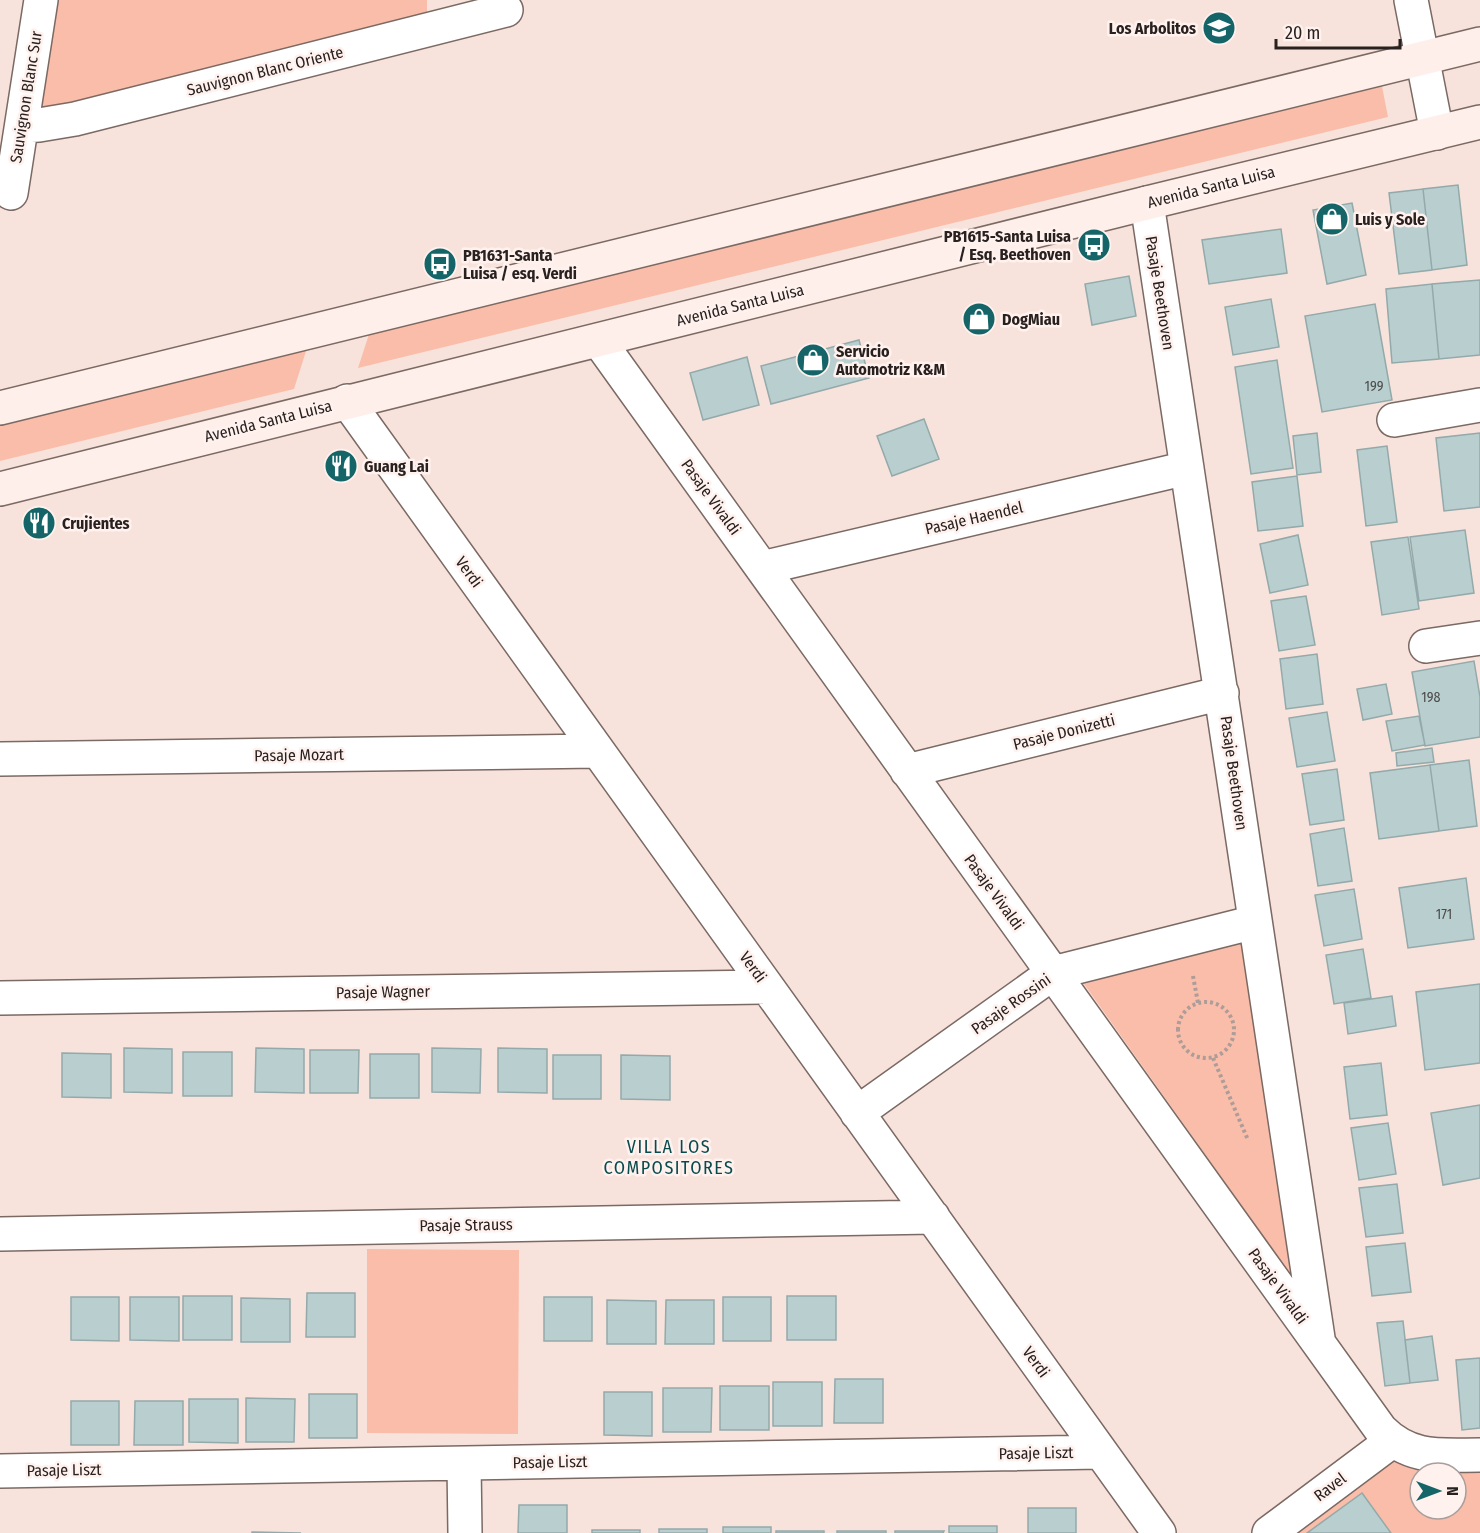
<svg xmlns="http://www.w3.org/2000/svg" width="1480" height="1533" viewBox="0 0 1480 1533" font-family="'Fira Sans Condensed',sans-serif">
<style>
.green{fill:#fabda9;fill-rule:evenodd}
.building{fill:#b8cecf;stroke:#93a9aa;stroke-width:1.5}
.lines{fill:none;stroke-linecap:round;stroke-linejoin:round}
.minor-casing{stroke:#7b6963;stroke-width:36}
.secondary-casing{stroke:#7b6963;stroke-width:36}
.path{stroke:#ad9c97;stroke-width:4;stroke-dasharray:3 3;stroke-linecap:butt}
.minor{stroke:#fff;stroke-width:33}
.secondary{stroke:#feefea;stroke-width:33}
.labels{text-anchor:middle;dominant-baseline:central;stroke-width:5;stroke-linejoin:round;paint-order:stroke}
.number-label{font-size:14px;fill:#4d4c4b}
.poi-label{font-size:16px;font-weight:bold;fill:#29211f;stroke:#fff2ee;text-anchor:start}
.street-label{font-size:16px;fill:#29211f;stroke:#fff2ee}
.neighbourhood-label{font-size:18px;letter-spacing:1.5px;fill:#094a4d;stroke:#fff2ee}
</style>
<rect width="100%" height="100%" fill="#f8e3dc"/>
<path class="green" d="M50 0H427V15L42 112 36 102Z
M1381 81 1388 117 358 368 370 331Z
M307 348 294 389 0 461V419Z
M1249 936 1291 1275 1084 984Z
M367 1249 519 1250 518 1434 367 1433Z
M1392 1461 1480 1471V1533H1296ZM1420 1473H1456V1509H1420Z"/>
<path class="building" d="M1458 185 1467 265 1432 270 1423 189Z
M1423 189 1432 270 1399 274 1389 193Z
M1352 203 1366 275 1327 284 1313 210Z
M1281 229 1287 273 1209 284 1202 240Z
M1129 276 1136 316 1092 325 1085 284Z
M1480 280V355L1439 359 1432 284Z
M1432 284 1439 359 1392 363 1386 289Z
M1271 299 1279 347 1233 355 1225 307Z
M1375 304 1392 400 1322 412 1305 316Z
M859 340 869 378 771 404 761 366Z
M747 357 759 405 703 420 690 373Z
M1277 360 1293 468 1251 474 1235 367Z
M924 419 939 459 892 476 877 436Z
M1317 433 1321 472 1297 475 1293 436Z
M1480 433V507L1444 511 1436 438Z
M1387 446 1397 522 1366 526 1357 450Z
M1297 476 1303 526 1258 531 1252 482Z
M1465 530 1474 593 1419 601 1410 537Z
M1298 535 1308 585 1270 593 1260 544Z
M1408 537 1419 609 1382 615 1371 542Z
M1306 596 1315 645 1279 651 1271 601Z
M1317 654 1323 704 1286 709 1280 659Z
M1474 661 1480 697V737L1425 746 1412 672Z
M1386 684 1392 714 1363 720 1357 689Z
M1327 712 1335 761 1297 767 1289 718Z
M1419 716 1425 745 1392 751 1386 721Z
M1432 748 1434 762 1397 766 1396 753Z
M1469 760 1477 826 1439 831 1430 765Z
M1430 765 1439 831 1379 839 1370 773Z
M1337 769 1344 820 1310 825 1302 774Z
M1344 828 1352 881 1318 886 1310 834Z
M1466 878 1474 939 1408 948 1399 888Z
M1354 889 1362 939 1324 946 1315 895Z
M1363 949 1371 998 1334 1004 1326 955Z
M1480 984V1063L1425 1070 1416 992Z
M1392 996 1396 1026 1348 1034 1344 1003Z
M124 1048 172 1049V1093L124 1092Z
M256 1048 304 1049V1093L255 1092Z
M432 1048 481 1049 480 1093 432 1092Z
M498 1048 547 1049V1093L498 1092Z
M310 1050H359L358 1093H310Z
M183 1052H232V1096H183Z
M62 1053 111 1054V1098L62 1097Z
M370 1054H419V1098H370Z
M553 1055H601V1099H553Z
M621 1055 670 1056V1100L621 1099Z
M1381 1063 1387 1115 1350 1119 1344 1067Z
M1480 1105V1178L1443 1185 1431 1113Z
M1388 1123 1396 1174 1359 1180 1351 1128Z
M1397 1184 1403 1233 1366 1237 1359 1188Z
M1405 1243 1411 1292 1372 1296 1366 1247Z
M307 1293H355V1337H306Z
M183 1296H232V1340H183Z
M787 1296H836V1340H787Z
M71 1297H119V1341L71 1340Z
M130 1297H179V1341L130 1340Z
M544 1297H592V1341H544Z
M723 1297H771V1341H723Z
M241 1298 290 1299V1342H241Z
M607 1300 656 1301V1344H607Z
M666 1300H714V1344H665Z
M1403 1321 1410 1383 1385 1386 1377 1323Z
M1432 1336 1438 1380 1410 1383 1405 1340Z
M1480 1358V1428L1462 1430 1456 1360Z
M835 1379H883V1423H834Z
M773 1382H822V1426H773Z
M720 1386H769V1430H720Z
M663 1388H712L711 1432H663Z
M604 1392H652V1436L604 1435Z
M309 1394H357V1438H309Z
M246 1398 295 1399 294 1442H246Z
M189 1399H238V1443L189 1442Z
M71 1401H119V1445H71Z
M135 1401H183V1445H134Z
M1362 1493 1391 1533H1307Z
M519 1505H567V1533H518Z
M1028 1508H1076V1533H1028Z
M949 1526H997V1533H949Z
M723 1527H771V1533H723Z
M659 1529H707V1533H659Z
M592 1530H640V1533H592Z
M776 1531H824V1533H776Z
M837 1531H886V1533H837Z
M895 1531H944L943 1533H895Z
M252 1532 301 1533H252Z"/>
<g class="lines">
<g class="minor-casing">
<path id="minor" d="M1411 0 1437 133
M22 126 39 125 75 119 506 10
M11 193 41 0
M1147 203 1318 1338
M599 341 1381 1430C1411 1460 1441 1455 1480 1455
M347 401 1159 1533
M1394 420 1480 405
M762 568 1187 468
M1426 646 1480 638
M0 759 597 751
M907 771 1222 693
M0 998 767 987
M857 1113 1053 973 1255 922
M0 1234 933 1217
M464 1464 465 1533
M0 1471 1100 1452
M1269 1533 1392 1441"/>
</g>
<g class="secondary-casing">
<path id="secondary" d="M0 408 1480 44
M0 489 1147 203 1480 122"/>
</g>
<path class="path" d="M1193 976 1198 1003
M1178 1030a28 28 0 1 1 56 0a28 28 0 1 1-56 0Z
M1213 1058 1248 1140"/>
<use href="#minor" class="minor"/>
<use href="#secondary" class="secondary"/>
</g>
<defs>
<g id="school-disc" transform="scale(1.725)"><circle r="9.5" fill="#146468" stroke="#fff2ee"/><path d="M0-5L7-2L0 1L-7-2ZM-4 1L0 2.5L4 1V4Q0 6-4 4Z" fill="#fff"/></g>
<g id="shop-disc" transform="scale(1.725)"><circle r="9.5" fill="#146468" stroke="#fff2ee"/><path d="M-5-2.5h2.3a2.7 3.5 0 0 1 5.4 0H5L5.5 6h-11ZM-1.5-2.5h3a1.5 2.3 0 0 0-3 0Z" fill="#fff"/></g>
<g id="bus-disc" transform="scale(1.725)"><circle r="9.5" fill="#146468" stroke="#fff2ee"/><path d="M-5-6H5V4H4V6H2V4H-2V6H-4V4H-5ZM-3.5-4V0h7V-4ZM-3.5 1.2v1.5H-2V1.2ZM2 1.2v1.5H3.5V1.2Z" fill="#fff"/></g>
<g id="restaurant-disc" transform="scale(1.725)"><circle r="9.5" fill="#146468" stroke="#fff2ee"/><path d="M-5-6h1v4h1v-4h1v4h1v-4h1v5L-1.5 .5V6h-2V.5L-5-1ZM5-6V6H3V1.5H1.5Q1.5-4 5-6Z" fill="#fff"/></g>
</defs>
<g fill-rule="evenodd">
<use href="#school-disc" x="1219" y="28"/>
<use href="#shop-disc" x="1332" y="219"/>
<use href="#bus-disc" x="1094" y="245"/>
<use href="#bus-disc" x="440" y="264"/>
<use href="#shop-disc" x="979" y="319"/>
<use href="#shop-disc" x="813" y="360"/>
<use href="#restaurant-disc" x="341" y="466"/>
<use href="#restaurant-disc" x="39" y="523"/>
</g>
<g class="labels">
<g class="number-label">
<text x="1374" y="386">199</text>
<text x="1431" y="697">198</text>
<text x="1444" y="914">171</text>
</g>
<g class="poi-label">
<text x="1196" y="28" text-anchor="end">Los Arbolitos</text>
<text x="1355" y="219">Luis y Sole</text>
<text x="1071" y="236" text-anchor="end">PB1615-Santa Luisa<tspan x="1071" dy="18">/ Esq. Beethoven</tspan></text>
<text x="463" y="255">PB1631-Santa<tspan x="463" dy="18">Luisa / esq. Verdi</tspan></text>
<text x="1002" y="319">DogMiau</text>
<text x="836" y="351">Servicio<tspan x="836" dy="18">Automotriz K&amp;M</tspan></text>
<text x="364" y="466">Guang Lai</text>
<text x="62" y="523">Crujientes</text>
</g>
<g class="street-label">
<text transform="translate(265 71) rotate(-14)">Sauvignon Blanc Oriente</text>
<text transform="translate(26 97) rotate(-81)">Sauvignon Blanc Sur</text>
<text transform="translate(1211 187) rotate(-14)">Avenida Santa Luisa</text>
<text transform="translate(1160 293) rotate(81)">Pasaje Beethoven</text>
<text transform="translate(740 305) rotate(-14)">Avenida Santa Luisa</text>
<text transform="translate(268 421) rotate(-14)">Avenida Santa Luisa</text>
<text transform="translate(711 497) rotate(54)">Pasaje Vivaldi</text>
<text transform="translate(974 518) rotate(-13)">Pasaje Haendel</text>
<text transform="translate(469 572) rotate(54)">Verdi</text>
<text transform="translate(1064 732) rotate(-14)">Pasaje Donizetti</text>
<text transform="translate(299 755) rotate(-1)">Pasaje Mozart</text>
<text transform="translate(1234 773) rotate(82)">Pasaje Beethoven</text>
<text transform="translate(994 892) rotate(54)">Pasaje Vivaldi</text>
<text transform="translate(753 967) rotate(54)">Verdi</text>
<text transform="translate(383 992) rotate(-1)">Pasaje Wagner</text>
<text transform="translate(1011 1004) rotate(-35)">Pasaje Rossini</text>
<text transform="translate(466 1225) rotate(-1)">Pasaje Strauss</text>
<text transform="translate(1278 1286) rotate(54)">Pasaje Vivaldi</text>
<text transform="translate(1036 1362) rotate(54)">Verdi</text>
<text transform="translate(1036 1453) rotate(-1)">Pasaje Liszt</text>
<text transform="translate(550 1462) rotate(-1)">Pasaje Liszt</text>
<text transform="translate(64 1470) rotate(-1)">Pasaje Liszt</text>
<text transform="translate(1330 1487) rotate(-37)">Ravel</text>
</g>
<g class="neighbourhood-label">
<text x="669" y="1147">VILLA LOS<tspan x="669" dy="21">COMPOSITORES</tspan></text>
</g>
</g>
<g transform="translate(1438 1491) rotate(90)"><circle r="28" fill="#fff2ee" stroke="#a99e9b" stroke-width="1.5"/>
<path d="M0-4.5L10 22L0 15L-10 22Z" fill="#146468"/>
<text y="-9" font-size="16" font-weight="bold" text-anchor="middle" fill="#29211f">N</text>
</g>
<path d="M1276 39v9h124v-9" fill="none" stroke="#29211f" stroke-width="3"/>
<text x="1285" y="39" font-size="18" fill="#29211f" stroke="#fff2ee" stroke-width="4.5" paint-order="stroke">20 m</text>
</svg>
